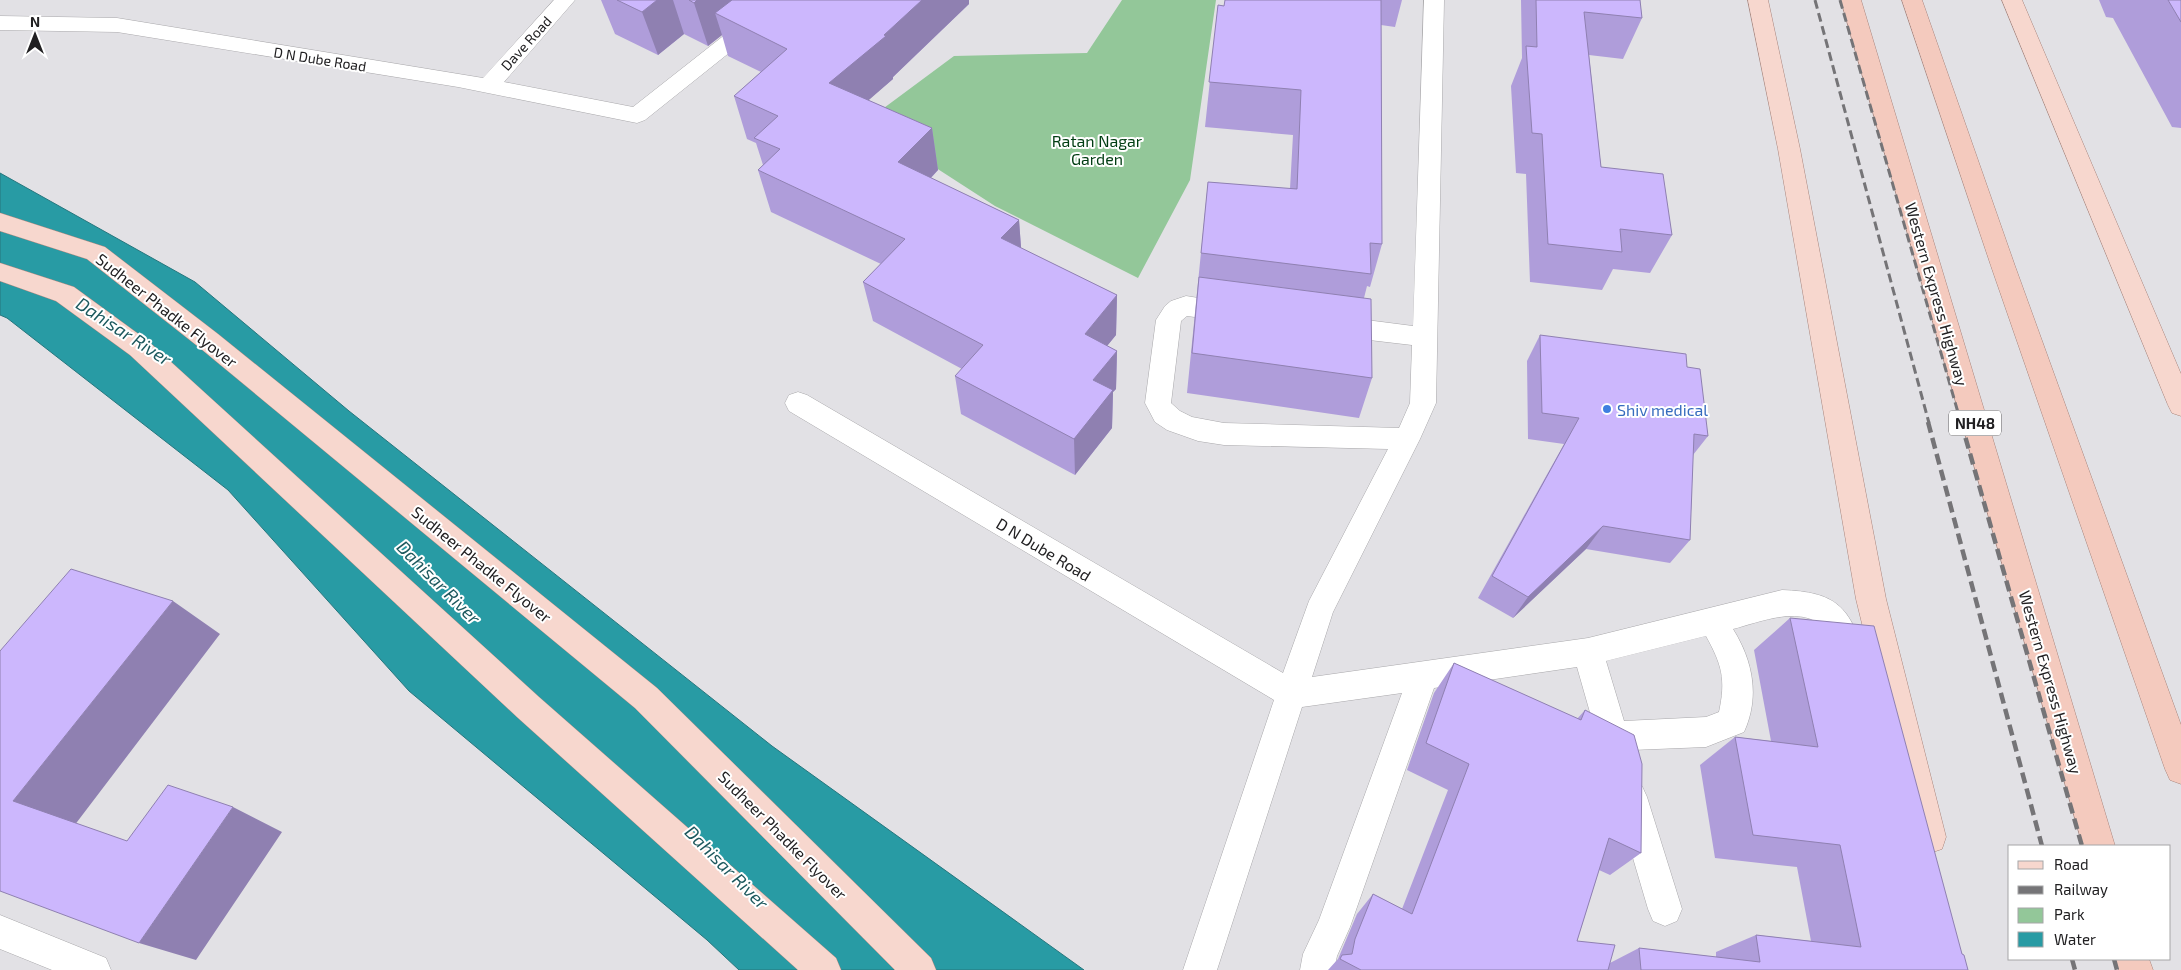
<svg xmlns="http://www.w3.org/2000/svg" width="2181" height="970" viewBox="0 0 2181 970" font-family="'Exo 2',sans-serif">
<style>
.green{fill:#93c799}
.water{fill:#289ba4;stroke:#26767d}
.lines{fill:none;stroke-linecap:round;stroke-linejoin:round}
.minor-casing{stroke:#a9a8ab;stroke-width:1}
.primary-casing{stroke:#a8857d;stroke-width:1}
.trunk-casing{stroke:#a8857d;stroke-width:1}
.minor{fill:#fff;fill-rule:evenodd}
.primary{fill:#f7d7ce;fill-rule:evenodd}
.trunk{fill:#f4cabe;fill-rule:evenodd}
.rail-far1{stroke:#757477;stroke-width:3;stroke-dasharray:9 4.5;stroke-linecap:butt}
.rail{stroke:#757477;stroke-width:4.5;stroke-dasharray:11 5.5;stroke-linecap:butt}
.wall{fill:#af9dda}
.shaded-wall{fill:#8f80b1}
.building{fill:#ccb7fd;stroke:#8f80b1}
.shop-dot{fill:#3f7fe0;stroke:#fff;stroke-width:2}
.labels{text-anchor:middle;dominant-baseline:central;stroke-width:4;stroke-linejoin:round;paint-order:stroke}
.far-street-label{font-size:14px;fill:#212022;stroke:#fff}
.shield{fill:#fff;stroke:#646364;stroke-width:1}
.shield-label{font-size:15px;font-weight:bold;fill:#212022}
.park-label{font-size:16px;fill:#003d12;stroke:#fff}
.street-label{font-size:16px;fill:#212022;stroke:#fff}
.shop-label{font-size:16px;fill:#366cbe;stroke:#fff;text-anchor:start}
.water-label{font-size:18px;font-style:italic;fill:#1d595e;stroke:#fff}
</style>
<rect width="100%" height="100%" fill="#e2e1e5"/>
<path class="green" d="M1122 0H1216L1190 180 1138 278 995 206 865 122 954 56 1087 53Z"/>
<path class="water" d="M0 173 195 282 349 411 772 746 1084 970H739L707 940 409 691 228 490 7 318 0 315Z"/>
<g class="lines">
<g class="minor-casing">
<path id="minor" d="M554 0H575L504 82 633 107 769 0H792L789 5 645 120 637 123 458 87 117 32 0 30V16L117 18 483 78Z
M1424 0H1444L1436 403 1420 439 1333 612 1312 677 1588 638 1782 590C1836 592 1850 606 1865 657L1861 667 1850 671 1839 667C1834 655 1833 641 1825 630 1805 603 1760 622 1733 629 1753 661 1760 697 1744 732L1706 747 1632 750 1635 758 1630 769 1619 773 1608 769 1603 758 1577 667 1434 688 1350 927 1337 956 1334 970H1300L1303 954 1319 920 1402 693 1302 707 1217 970H1183L1274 700 789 411 785 403 789 395 798 392 807 395 1283 673 1309 601 1388 449 1224 445 1198 441 1167 430 1155 422 1145 403 1156 320 1165 306 1171 301 1186 296 1242 305 1246 312 1242 319 1233 322 1187 316 1181 321 1171 403 1180 411 1192 417 1224 423 1399 428 1410 403 1412 345 1335 336 1326 333 1322 326 1326 319 1335 316 1413 326ZM1706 636C1722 665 1726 679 1719 712L1706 717 1624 721 1606 661Z
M1631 781 1642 786 1647 797 1682 909 1677 921 1665 926 1653 921 1648 909 1615 797 1620 786Z
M0 915 106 958 111 970H52L0 949Z"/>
</g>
<g class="primary-casing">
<path id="primary" d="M1748 0H1768L1800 149 1886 599 1946 837 1942 849 1930 853 1918 849 1914 837 1856 599 1778 149Z
M2002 0H2022L2181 374V416L2172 413 2168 405Z
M0 213 105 247 218 334 657 688 931 958 936 970H895L635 708 200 348 87 259 0 231Z
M0 263 74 287 148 341 539 697 836 958 841 970H798L517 717 130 355 56 301 0 281Z"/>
</g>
<g class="trunk-casing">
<path id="trunk" d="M1841 0H1861L2115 846H2083Z
M1902 0H1922L2015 266 2181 725V784L2170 780 2165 769 1991 266Z
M2115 959H2149L2153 970H2119Z"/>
</g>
<use href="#minor" class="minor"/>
<use href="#primary" class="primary"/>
<use href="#trunk" class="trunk"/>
<path class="rail-far1" d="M1815 0 1929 423
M1840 0 1961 423"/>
<path class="rail" d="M1928 422 2042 846
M1961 422 2082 846
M2072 959 2075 970
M2114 959 2117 970"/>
</g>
<path class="wall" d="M601 0H969V4L893 77V79L868 100 932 128 938 170 931 178 1019 220 1021 248 1117 295 1116 335 1107 346 1117 351 1116 389 1113 392 1112 428 1075 475 961 414 955 376 962 369 873 321 863 282 881 264 771 212 758 170 763 165 756 143 747 139 734 96 761 72 728 56 722 35 708 46 684 34 658 55 615 34Z
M1225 0H1402L1395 27 1381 25 1382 244 1370 287 1367 286 1364 298 1372 378 1359 418 1187 393 1208 182 1290 189 1293 135 1205 127 1218 5 1224 6Z
M1521 0H1640L1642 18 1623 59 1589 55 1601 167 1672 235 1650 273 1613 269 1602 290 1530 282 1526 174 1516 173 1511 86 1522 58Z
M2099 0H2181V128L2172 127 2113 18 2106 17Z
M1540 335 1687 367 1708 436 1693 455 1690 540 1670 563 1586 549 1513 618 1478 598 1564 444 1528 439 1527 361Z
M1790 618 1962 954 1968 970H1328L1338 959 1357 914 1373 894 1402 909 1448 790 1407 770 1434 693 1454 663 1577 719 1585 710 1641 853 1610 875 1599 870 1577 941 1610 963 1639 948 1716 957V952L1756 935 1811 941 1797 867 1715 858 1700 765 1735 737 1771 741 1754 650Z"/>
<path class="shaded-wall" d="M657 0H673L684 34 658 55 642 12Z
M697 0H766L715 13 722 35 708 46 694 3Z
M922 0H969V4L893 77V79L839 126 829 83 884 35Z
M932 128 938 170 906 204 898 162Z
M1019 220 1022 260 1001 238Z
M1117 295 1116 335 1085 373V334Z
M1117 351 1116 389 1113 392 1112 428 1075 475 1074 439 1093 380Z
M1603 526 1586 549 1513 618 1528 597Z
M173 601 220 634 74 826 13 801Z
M233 807 282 832 196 960 139 943Z"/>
<path class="building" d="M617 0H657L642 12Z
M689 0H697L694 3Z
M732 0H922L884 35 886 36 829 83 932 128 898 162 1019 220 1001 238 1117 295 1085 334 1117 351 1093 380 1113 390 1074 439 955 376 983 345 863 282 905 239 758 170 780 149 754 138 778 116 734 96 787 49 715 13Z
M1225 0H1381L1382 244 1370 243 1371 274 1201 253 1208 182 1297 189 1301 90 1209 82 1218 5 1224 6Z
M1536 0H1640L1642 18 1584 12 1601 167 1663 174 1672 235 1620 229 1622 252 1548 244 1542 134 1532 133 1526 46 1537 47Z
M2168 0H2181V22Z
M1199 277 1371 299 1372 378 1192 353Z
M1540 335 1686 354 1687 367 1700 369 1708 436 1694 434 1690 540 1603 526 1528 597 1492 576 1579 418 1542 413Z
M71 569 173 601 13 801 127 841 168 785 233 807 139 943 0 891V651Z
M1790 618 1874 626 1962 954 1964 955 1968 970H1641L1639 948 1760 962 1756 935 1861 947 1840 845 1753 835 1735 737 1818 747Z
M1454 663 1581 720 1585 710 1634 735 1642 764 1641 853 1609 838 1577 941 1615 945 1608 970H1361L1340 959 1342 955 1352 954 1355 939 1373 894 1412 914 1469 764 1426 743Z"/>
<circle class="shop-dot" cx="1607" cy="409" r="5"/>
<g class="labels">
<g class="far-street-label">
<text transform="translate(526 43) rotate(-48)">Dave Road</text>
<text transform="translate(320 59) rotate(9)">D N Dube Road</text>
</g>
<rect class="shield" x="1949" y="410.5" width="52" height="25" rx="4"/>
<g class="shield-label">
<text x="1975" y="423">NH48</text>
</g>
<g class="park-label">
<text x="1097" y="140">Ratan Nagar<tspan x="1097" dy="18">Garden</tspan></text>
</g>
<g class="street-label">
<text transform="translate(1937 294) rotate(74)">Western Express Highway</text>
<text transform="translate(167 310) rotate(38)">Sudheer Phadke Flyover</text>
<text transform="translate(1044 549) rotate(31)">D N Dube Road</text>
<text transform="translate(482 564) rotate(39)">Sudheer Phadke Flyover</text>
<text transform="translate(2051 682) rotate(74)">Western Express Highway</text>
<text transform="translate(783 835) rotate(45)">Sudheer Phadke Flyover</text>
</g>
<g class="shop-label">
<text x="1617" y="409">Shiv medical</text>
</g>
<g class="water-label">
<text transform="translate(124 331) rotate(33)">Dahisar River</text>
<text transform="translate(439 582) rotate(45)">Dahisar River</text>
<text transform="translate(727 867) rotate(45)">Dahisar River</text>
</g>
</g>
<rect x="2008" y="845" width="162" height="115" fill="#ffffff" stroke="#a6a6a7"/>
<rect x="2018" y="861" width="25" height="8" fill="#f7d7ce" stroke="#a6a6a7"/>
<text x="2054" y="870" font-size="15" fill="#212022">Road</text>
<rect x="2018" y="886" width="25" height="8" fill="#757477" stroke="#a6a6a7"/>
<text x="2054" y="895" font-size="15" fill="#212022">Railway</text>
<rect x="2018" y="908" width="25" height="15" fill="#93c799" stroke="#a6a6a7"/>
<text x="2054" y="920" font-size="15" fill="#212022">Park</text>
<rect x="2018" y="932" width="25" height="15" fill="#289ba4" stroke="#a6a6a7"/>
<text x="2054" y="945" font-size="15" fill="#212022">Water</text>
<g transform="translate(35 35)" stroke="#ffffff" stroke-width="4" paint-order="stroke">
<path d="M0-4L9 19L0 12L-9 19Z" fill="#212022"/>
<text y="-8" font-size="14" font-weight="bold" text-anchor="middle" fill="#212022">N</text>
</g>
</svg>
